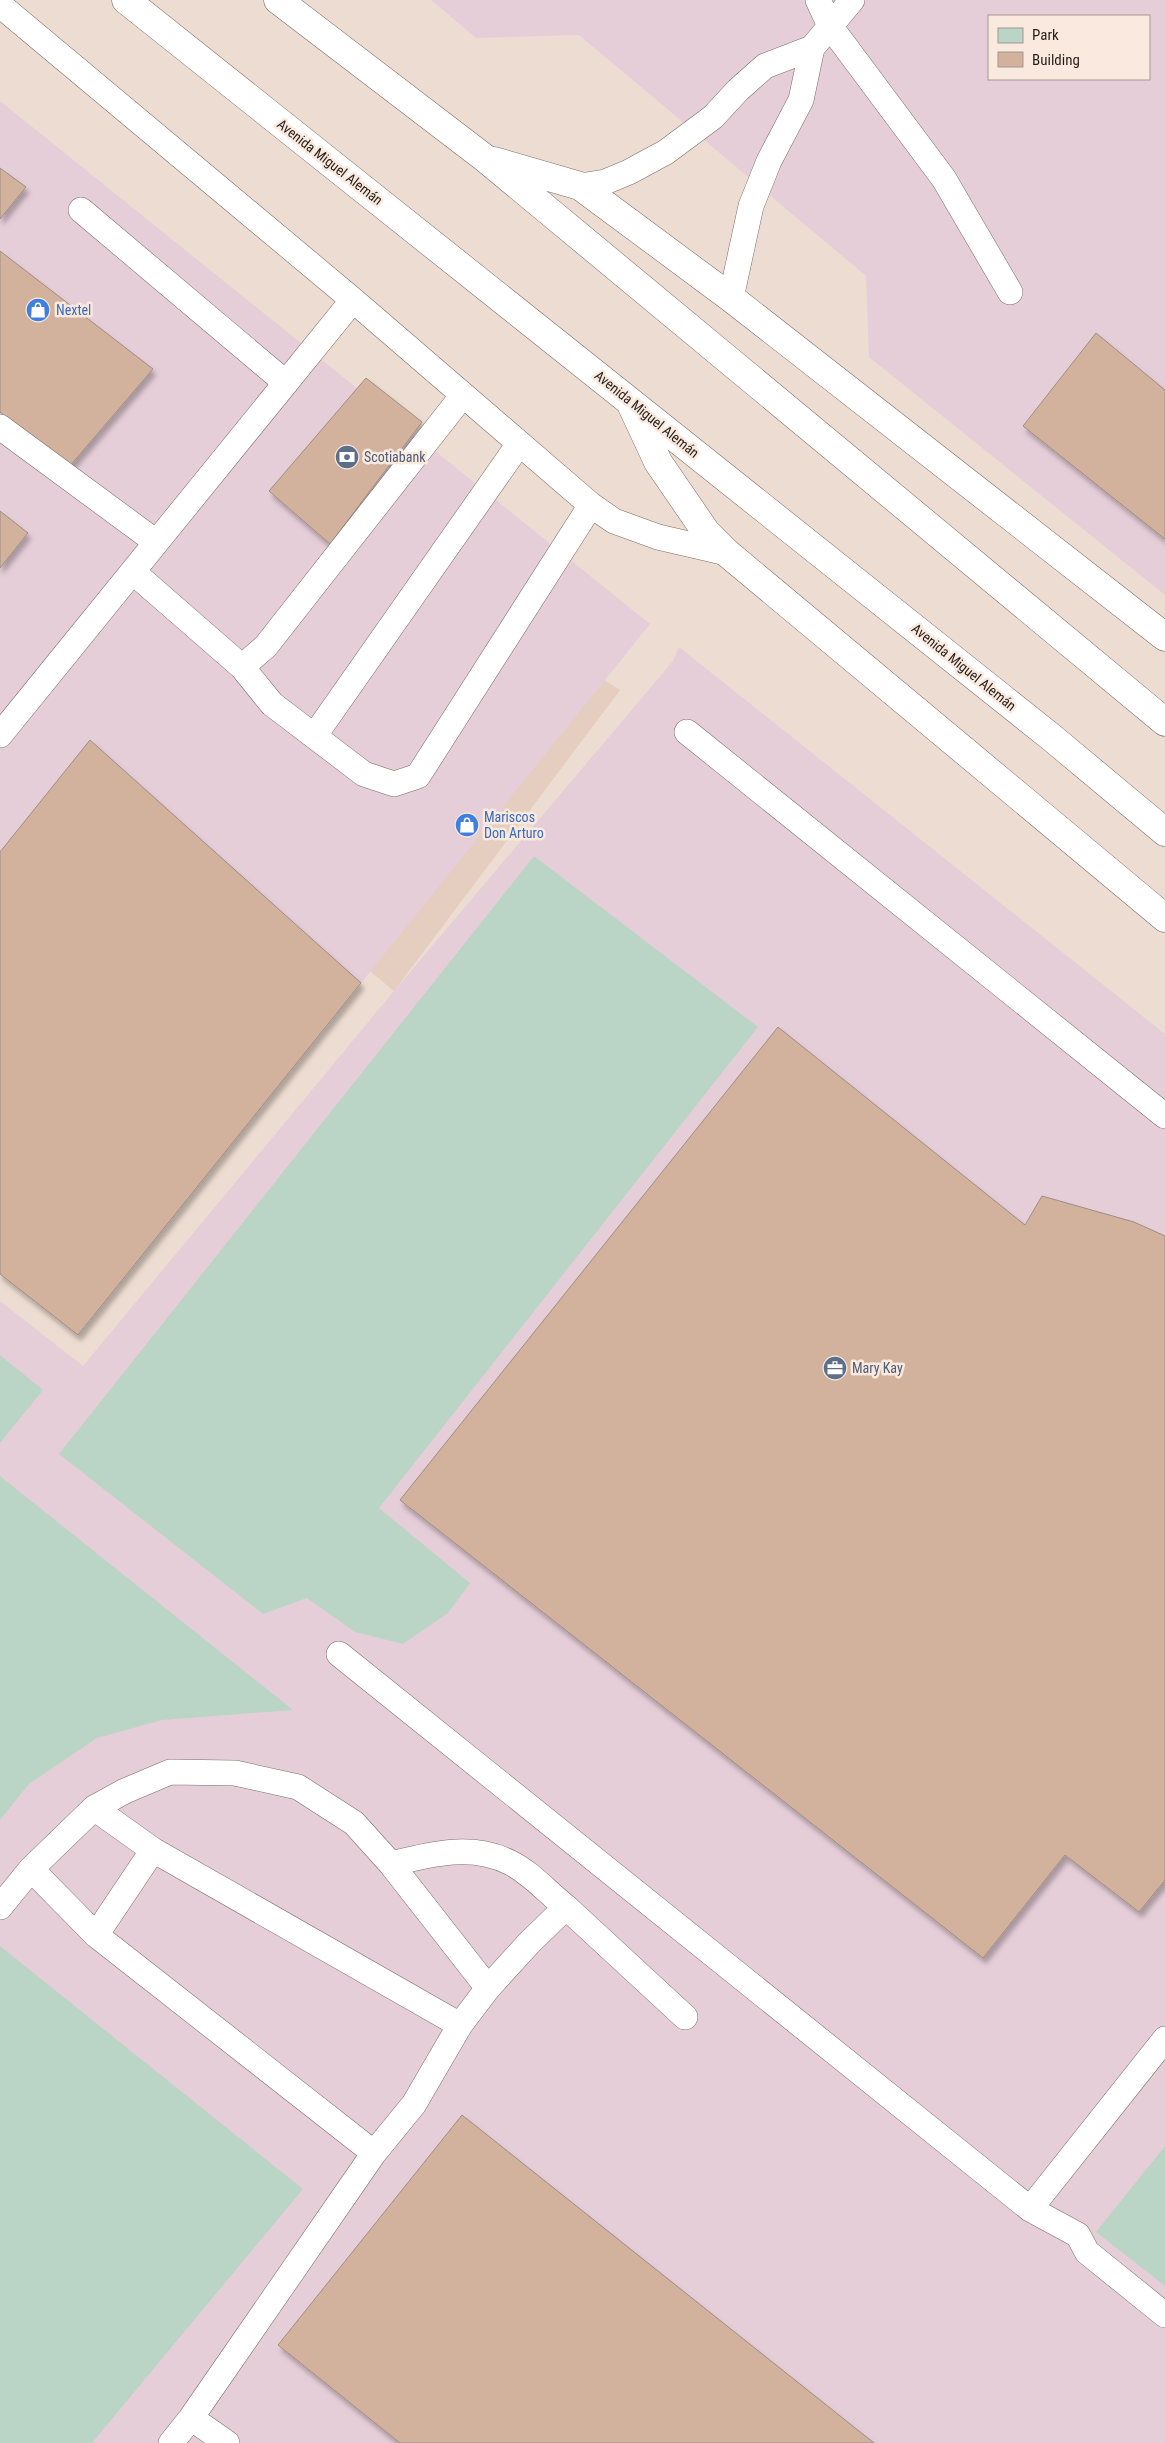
<svg xmlns="http://www.w3.org/2000/svg" width="1165" height="2443" viewBox="0 0 1165 2443" font-family="'Roboto Condensed',sans-serif">
<style>
.built{fill:#e5cdbf}
.industrial{fill:#e6ced8;fill-rule:evenodd}
.green{fill:#bad5c6}
.building{fill:#d2b19d;stroke:#9d8e84;filter:url(#shadow)}
.lines{fill:none;stroke-linecap:round;stroke-linejoin:round}
.lane-casing{stroke:#7c6d64;stroke-width:26}
.highway-casing{stroke:#7c6d64;stroke-width:29}
.lane{stroke:#fff;stroke-width:25}
.highway{stroke:#fff;stroke-width:28}
.labels{text-anchor:middle;dominant-baseline:central;stroke-width:5;stroke-linejoin:round;paint-order:stroke}
.street-label{font-size:14px;fill:#241e1a;stroke:#fae9de}
.shop-label{font-size:14px;fill:#366cbe;stroke:#fae9de;text-anchor:start}
.service-label{font-size:14px;fill:#4e5e75;stroke:#fae9de;text-anchor:start}
</style>
<defs>
<filter id="shadow"><feDropShadow dx="3" dy="5.5" stdDeviation="2.5" flood-color="#0004"/></filter>
</defs>
<rect width="100%" height="100%" fill="#eddcd1"/>
<path class="built" d="M562 653 620 690 394 991 90 740Z"/>
<path class="industrial" d="M431 0H1165V595L869 357 866 276 579 35 476 38ZM989 16H1149V79H989Z
M0 101 650 624 78 1335 0 1274Z
M679 647 1165 1034V2443H0V1301L83 1366 394 991 673 661Z"/>
<path class="green" d="M534 856 758 1027 379 1508 470 1583 448 1613 403 1644 355 1632 307 1598 263 1614 59 1454Z
M0 1355 43 1390 0 1443Z
M0 1476 293 1710 162 1720 97 1738 29 1784 0 1820Z
M0 1946 303 2189 92 2443H0Z
M1165 2146V2286L1096 2232Z"/>
<path class="building" d="M0 168 26 187 0 219Z
M0 251 153 369 69 467 0 412Z
M1096 333 1165 390V539L1023 426Z
M366 378 422 422 330 544 269 491Z
M0 511 28 533 0 568Z
M90 740 361 983 78 1335 0 1274V852Z
M778 1027 1025 1225 1042 1196 1134 1222 1165 1236V1880L1139 1912 1065 1855 983 1958 400 1500Z
M462 2115 874 2443H400L278 2345Z"/>
<g class="lines">
<g class="lane-casing">
<path id="lane" d="M818 0 830 26 944 179 1010 292
M0 5 353 300 591 505 614 521 658 537 727 553
M580 186 605 182 629 172 666 152 713 117 738 90 765 66 812 48
M81 210 286 383
M731 298 751 206 769 161 801 100 812 48 852 0
M463 395 266 646 242 667 272 704 364 774 394 784 418 776 591 505
M0 427 156 542
M133 572 242 667
M687 732 1165 1116
M0 735 353 300
M315 735 519 444
M339 1654 1030 2209 1078 2235 1087 2252 1165 2315
M94 1808 153 1850 460 2025
M391 1864C431 1854 472 1843 511 1863 531 1873 548 1893 566 1907
M31 1869 96 1935 374 2153
M0 1907 31 1869 94 1808 125 1791 170 1772 235 1773 298 1787 354 1823 391 1864 488 1988 460 2025 414 2104 374 2153 191 2418 171 2443
M96 1935 153 1850
M488 1988 529 1943 566 1907 685 2017
M1030 2209 1165 2039
M191 2418 227 2443"/>
</g>
<g class="highway-casing">
<path id="highway" d="M126 0 1051 737 1165 832
M278 0 486 159 1165 722
M494 161 580 186 731 298 1165 637
M631 404 658 462 706 532 727 553 1165 918"/>
</g>
<use href="#lane" class="lane"/>
<use href="#highway" class="highway"/>
</g>
<defs>
<g id="shop-disc" transform="scale(1.25)"><circle r="9.5" fill="#3f7fe0" stroke="#fae9de"/><path d="M-5-2.5h2.3a2.7 3.5 0 0 1 5.4 0H5L5.5 6h-11ZM-1.5-2.5h3a1.5 2.3 0 0 0-3 0Z" fill="#fff"/></g>
<g id="bank-disc" transform="scale(1.25)"><circle r="9.5" fill="#5c6f8a" stroke="#fae9de"/><path d="M-6-4H6V4H-6ZM0-2.3a2.3 2.3 0 1 0 0 4.6a2.3 2.3 0 1 0 0-4.6Z" fill="#fff"/></g>
<g id="office-disc" transform="scale(1.25)"><circle r="9.5" fill="#5c6f8a" stroke="#fae9de"/><path d="M-6-3h4V-5.5h4V-3h4V5H-6ZM-1-4.5V-3h2v-1.5ZM-6 0V1H6V0Z" fill="#fff"/></g>
</defs>
<g fill-rule="evenodd">
<use href="#shop-disc" x="38" y="310"/>
<use href="#bank-disc" x="347" y="457"/>
<use href="#shop-disc" x="467" y="825"/>
<use href="#office-disc" x="835" y="1368"/>
</g>
<g class="labels">
<g class="street-label">
<text transform="translate(330 162) rotate(38)">Avenida Miguel Alemán</text>
<text transform="translate(647 414) rotate(39)">Avenida Miguel Alemán</text>
<text transform="translate(964 667) rotate(39)">Avenida Miguel Alemán</text>
</g>
<g class="shop-label">
<text x="56" y="310">Nextel</text>
<text x="484" y="817">Mariscos<tspan x="484" dy="16">Don Arturo</tspan></text>
</g>
<g class="service-label">
<text x="364" y="457">Scotiabank</text>
<text x="852" y="1368">Mary Kay</text>
</g>
</g>
<rect x="988" y="15" width="162" height="65" fill="#fae9de" stroke="#a49890"/>
<rect x="998" y="28" width="25" height="15" fill="#bad5c6" stroke="#a49890"/>
<text x="1032" y="40" font-size="15" fill="#241e1a">Park</text>
<rect x="998" y="52" width="25" height="15" fill="#d2b19d" stroke="#a49890"/>
<text x="1032" y="65" font-size="15" fill="#241e1a">Building</text>
</svg>
